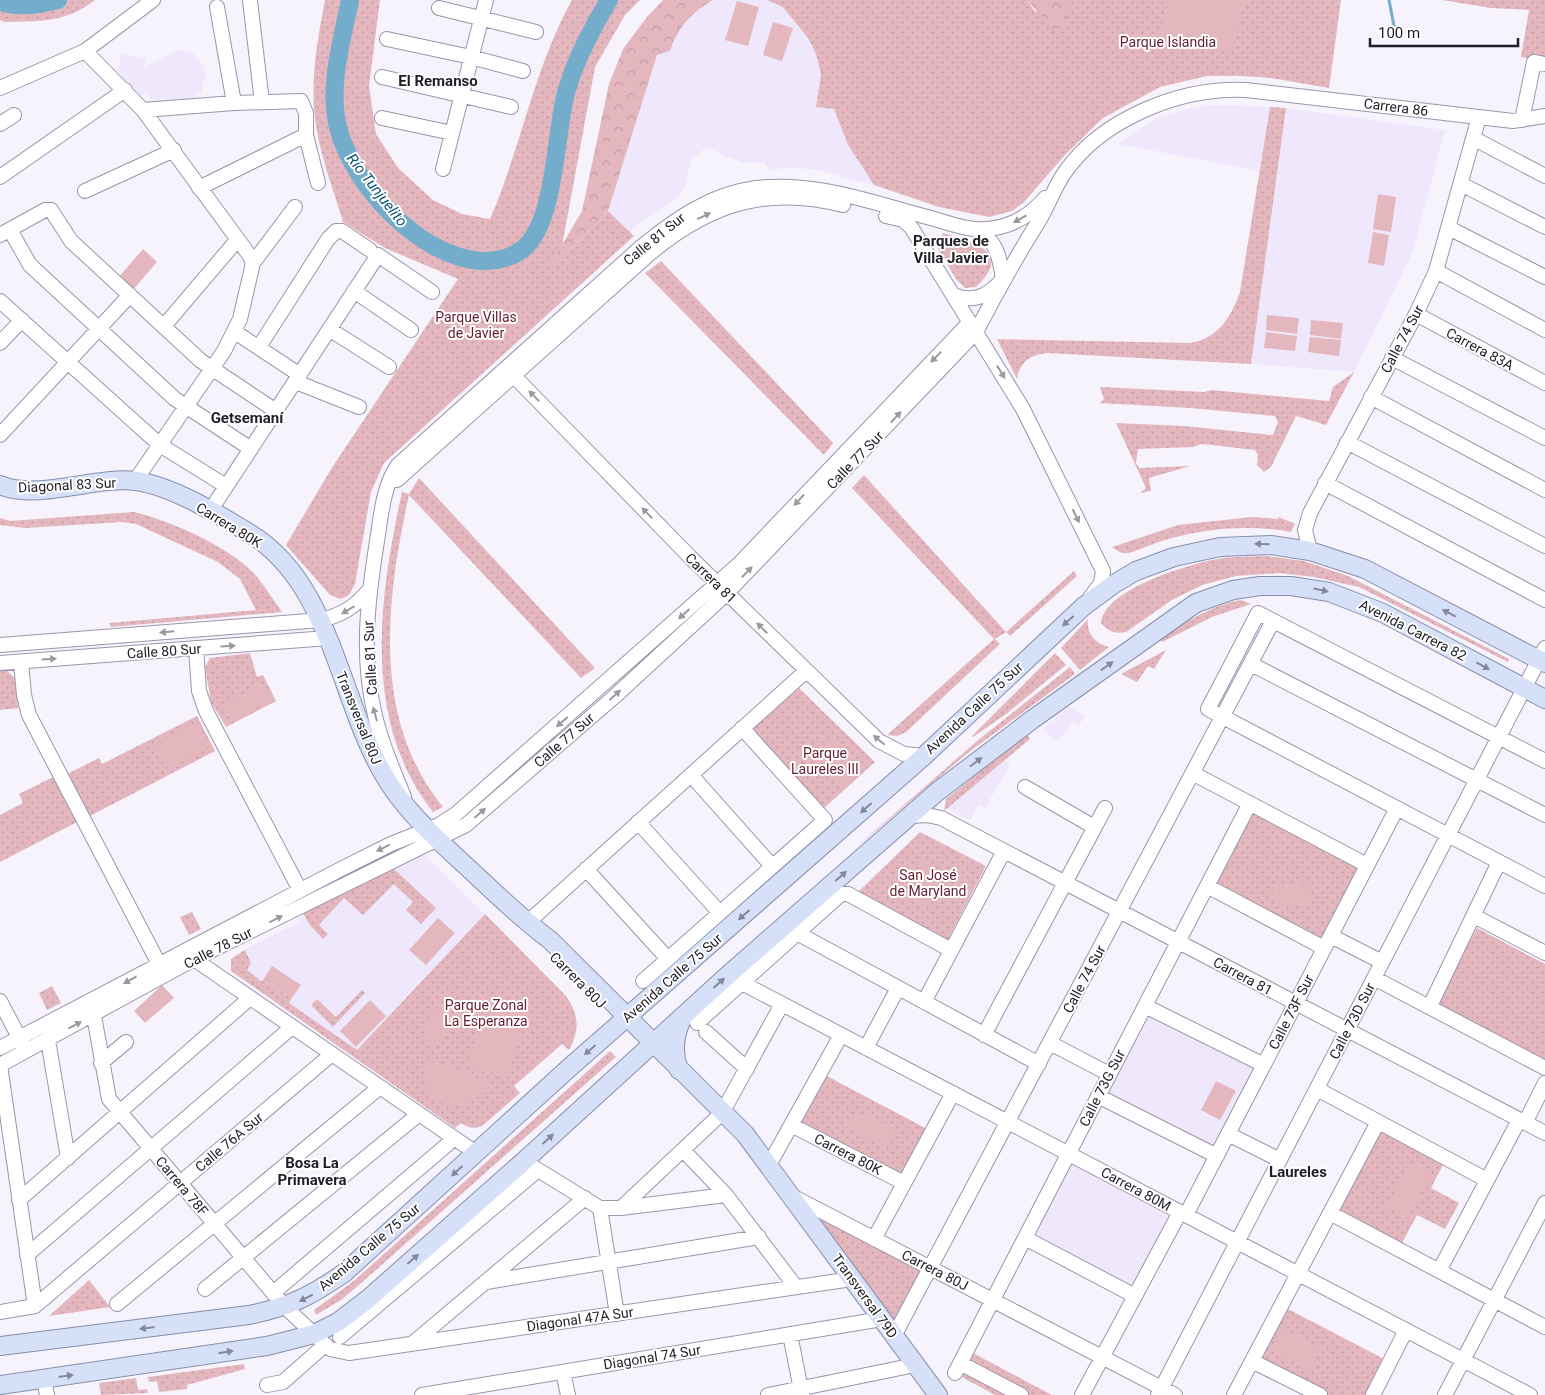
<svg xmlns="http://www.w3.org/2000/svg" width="1545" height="1395" viewBox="0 0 1545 1395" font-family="Roboto,sans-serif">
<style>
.built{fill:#efe8fc}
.grass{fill:url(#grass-dots)}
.forest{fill:url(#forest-crowns)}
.pitch{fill:#e4b7bf}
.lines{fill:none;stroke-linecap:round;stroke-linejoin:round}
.stream{stroke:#74adcc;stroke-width:3}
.river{stroke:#74adcc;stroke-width:18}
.minor-casing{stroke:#9c94ac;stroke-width:16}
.major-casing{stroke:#858fab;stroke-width:20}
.minor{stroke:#fff;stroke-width:14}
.major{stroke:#d6e0f8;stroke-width:18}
.oneway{fill:#9b999d}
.oneway2{fill:#84889a}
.labels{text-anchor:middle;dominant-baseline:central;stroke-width:4;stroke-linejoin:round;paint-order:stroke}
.park-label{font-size:14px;fill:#682034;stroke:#fff}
.street-label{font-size:14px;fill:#201d26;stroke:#fff}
.neighbourhood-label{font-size:15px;font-weight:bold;fill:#201d26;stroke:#fff}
.water-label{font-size:15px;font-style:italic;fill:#075372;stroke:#fff}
</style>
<defs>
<pattern id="grass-dots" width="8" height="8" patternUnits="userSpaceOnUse" patternTransform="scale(1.25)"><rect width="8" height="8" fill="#e4b7bf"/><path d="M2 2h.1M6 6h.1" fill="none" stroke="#c39da4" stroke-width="1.8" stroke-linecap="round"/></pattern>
<pattern id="forest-crowns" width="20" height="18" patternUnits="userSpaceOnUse" patternTransform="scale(1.25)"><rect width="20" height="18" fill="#e4b7bf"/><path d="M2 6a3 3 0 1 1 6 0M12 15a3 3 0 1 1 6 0" fill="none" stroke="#c39da4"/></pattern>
</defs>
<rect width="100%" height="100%" fill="#f6f3fd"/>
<path class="built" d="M713 0H767L783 7 808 38 816 54 821 74 817 107 834 109 848 145 874 185 813 169 787 168 769 170 765 162 744 163 724 156 707 147 691 159 686 184 679 196 647 217 630 232 608 211 657 55 670 51 674 37 697 9Z
M178 50 194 54 204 66 206 74 201 92 191 100 155 103 145 93 139 98 119 72 121 54 146 58 143 72 149 65Z
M1229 105 1270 107 1259 171 1118 144 1160 116 1201 106Z
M1286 108 1445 130 1413 251 1354 372 1251 364Z
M1069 707 1085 716 1078 727 1072 723 1058 741 1042 729Z
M1005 760 1010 765 985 808 978 804 970 821 947 808Z
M423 854 485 914 351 1056 231 971V959L236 954 297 923 303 913Z
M1147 1014 1256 1069 1215 1149 1106 1094Z
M1069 1163 1172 1218 1133 1291 1030 1237Z"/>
<path class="grass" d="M0 0H95C65 23 41 21 5 22L0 20Z
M325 0H380L369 86 376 134 398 168 433 200 462 214 490 219C521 148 534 68 572 0H640L625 15 595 67 562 246 551 265 578 242 608 211 634 236 384 463 371 492 355 584 349 595 341 599 330 595 286 545 333 466 458 279 385 248 343 222C333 188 319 153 315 118 310 79 318 38 325 0Z
M767 0H1027L1035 12 1068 0H1341L1329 88 1271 78 1242 76H1207L1160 87 1103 118 1065 155 1024 202 1012 211 989 217 939 207 874 185 848 145 834 109 816 107 821 74 816 54 808 38 783 7Z
M1442 0H1545V61L1521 57 1529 10 1491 8Z
M1270 107 1286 108 1251 364 1047 353C1031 355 1020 361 1017 379L997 339 1189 343C1217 340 1232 316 1240 292Z
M943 233C973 241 1014 252 976 287L965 288 956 279 936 245Z
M661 261 833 443 824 455 645 273Z
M1354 372 1326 425 1296 416 1271 467 1264 472 1257 465 1258 455 1255 450 1202 444 1193 447 1138 449 1136 463 1139 468 1190 466 1149 478 1151 491 1140 493 1146 488 1116 423 1184 426 1273 435 1278 422 1275 416 1190 408 1100 403 1104 399 1100 387 1204 392 1212 390 1329 401 1333 387Z
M864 475 1006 632 1074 571 1077 576 1010 636 1006 632 995 639 1000 644 906 732 898 736 887 735 994 639 852 488Z
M419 478 595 668 581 678 409 495C386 599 371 719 443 807L433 812C361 721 379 597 402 492L409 494Z
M134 512C171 521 233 548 257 577 266 588 274 601 282 612L111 627 109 623 256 610 240 579 218 562 136 524 122 522 25 528 0 525V518L10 521Z
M1252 517 1278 519 1279 517 1295 524 1291 532C1249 524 1202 528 1162 541 1151 544 1140 550 1129 553 1122 554 1118 551 1112 547L1178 525Z
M1266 556 1304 561 1348 576 1509 659 1508 662 1359 587 1314 577 1280 573 1236 576 1202 585 1172 600 1126 632C1115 634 1109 632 1101 623 1104 590 1184 566 1212 560 1229 556 1248 557 1266 556Z
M1241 600 1251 604 1212 617 1162 642 1159 638C1185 623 1211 605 1241 600Z
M1088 619C1086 633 1095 644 1109 647L1080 670 1061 648Z
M1166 650 1154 669 1148 666 1137 682 1121 674Z
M250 653 257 677 263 675 276 701 226 727 211 702 205 667 210 658Z
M1055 653 1066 665 1006 714 973 737 972 736Z
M1070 667 1075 674 969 752 854 849 977 741Z
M0 670H6L15 678 18 708 0 710Z
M799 688 875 762 822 810 751 731Z
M197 716 215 751 88 817 65 775 99 758 102 764Z
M1027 734 1030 739 944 811 946 799Z
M53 777 77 822 0 862V815L23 803 19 794Z
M1251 809 1359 867 1320 940 1212 882Z
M920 832 986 866 947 941 856 894Z
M394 869 436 908 421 924 406 910 413 902 394 884 363 915 344 898 319 925 328 934 323 939 310 925 303 913Z
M192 912 201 929 189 935 180 917Z
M485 914 566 996C579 1014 580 1030 569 1050L562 1044 514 1086 520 1093 482 1126C473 1129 469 1128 461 1123L455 1128 231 971V959L245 950 251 963 247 970 261 981 263 980 292 998 289 1003 357 1050Z
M1477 928 1545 964V1064L1435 1005Z
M52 986 61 1003 47 1010 39 993Z
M362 990 365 993 333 1027 311 1005 317 999 336 1017Z
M610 1051 616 1057 359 1285 341 1300 316 1315 314 1310 355 1280Z
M821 1073 929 1130 902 1180 796 1122Z
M1379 1127 1445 1161 1431 1188 1459 1203 1445 1229 1417 1215 1400 1247 1335 1213Z
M810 1212 926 1271 896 1326Z
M89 1280 110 1307 49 1316Z
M1284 1307 1386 1360 1368 1395H1326L1257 1359Z
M971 1352 1052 1395H995L958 1375Z
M244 1364 245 1369 187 1385V1389L159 1392 157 1381 149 1382 148 1377Z
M136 1378 138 1390 147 1389 148 1393 101 1395 99 1383Z"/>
<path class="forest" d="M663 0H713C693 11 677 28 670 51L657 55 608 211 578 242 549 267 582 211 609 84 623 49 647 17Z
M1027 0H1069L1066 20 1056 33Z"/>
<path class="pitch" d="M1169 0H1245L1231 52 1160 33Z
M737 1 759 7 748 46 725 40Z
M773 22 793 28 782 61 763 55Z
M1378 194 1396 197 1391 232 1373 229Z
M1373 232 1389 235 1384 266 1368 263Z
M143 249 157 262 132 291 118 278Z
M1267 315 1299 318 1297 334 1266 330Z
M1311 320 1343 323 1341 339 1310 335Z
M1266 332 1297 336 1295 351 1264 348Z
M1310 337 1341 340 1339 356 1308 352Z
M261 684 270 700 233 721 224 705Z
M196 722 210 746 168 769 155 744Z
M830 736 862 772 844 789 811 753Z
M922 861 944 872 926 908 904 898Z
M1310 882 1312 903 1274 907 1272 885Z
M438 918 455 933 426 965 409 950Z
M272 966 301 985 292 998 263 980Z
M162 985 174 998 145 1023 134 1011Z
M488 995 528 1007 508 1077 467 1065Z
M370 1000 386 1016 356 1047 340 1031Z
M443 1006 451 1012C452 1026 447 1045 432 1046 419 1038 428 1007 443 1006Z
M424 1061 452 1065 491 1085C484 1091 475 1101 465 1104 437 1111 419 1086 424 1061Z
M1216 1081 1236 1091 1220 1120 1201 1110Z
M856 1110 895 1129 885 1148 846 1129Z
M1410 1162 1432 1173 1408 1218 1386 1207Z
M1282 1328 1321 1349 1310 1370 1271 1349Z"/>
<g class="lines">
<path class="stream" d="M1389 0 1394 26 1402 35"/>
<path class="river" d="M350 0C342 41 327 89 339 131 355 187 421 258 482 261 498 261 512 258 524 248 556 220 555 133 566 93 575 60 592 29 609 0
M0 1C15 9 42 4 58 0"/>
<g class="minor-casing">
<path id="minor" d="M250 1 262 102
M217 7 234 103
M439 8 536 32
M387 39 471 57 523 71
M85 51 143 110 250 256 253 263
M382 77 511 107
M0 88 85 51 153 0
M143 110 234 103 301 101 306 113V135L318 183
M382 118 452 133
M1522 120 1534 62 1545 64
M0 124 14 115
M1473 138 1545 176
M443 169 486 0
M0 177 125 90
M1461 184 1545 227
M199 188 306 135
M85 191 174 150
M886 216 903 220 911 227 1023 409 1103 571 1101 583 1090 598
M1449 228 1545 277
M10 230 30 265 175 399 251 449
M0 235 45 210H51L71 241 201 361 276 411
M1436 271 1545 330
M354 291 411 330
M953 295C975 303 988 296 1003 279 999 255 998 244 977 229
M0 301 160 445 226 486
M1416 314 1545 383
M164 326 238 239
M329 329 389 367
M235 332 300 375
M0 343 22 320
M259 347 328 239 336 231H342L370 250
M1392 358 1545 438
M514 376 690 557 879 741 904 754 924 756
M296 382 359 407
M1371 397 1545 490
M0 435 130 295
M1347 442 1545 546
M397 480 647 256C707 205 765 185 843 205
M135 481 224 351 240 319 253 263 295 207
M1325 483 1545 600
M210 511 378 255 432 292
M1310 551 1305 530 1310 513 1416 314 1436 271 1479 117
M0 645 321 620C342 615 355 607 369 590
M196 648 199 691 206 711 300 890
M21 662 24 695 29 715 159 964
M0 663 328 638
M1251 664 1545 815
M1545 761 1258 613 1208 709 1545 886
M1194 774 1367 865
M691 775 772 866
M1025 787 1094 827
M404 797C393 769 380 740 374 711 361 654 368 598 377 541 381 516 383 486 398 465L640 248C674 220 710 194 756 188 815 181 871 202 927 217 943 221 959 228 975 229 1003 231 1028 219 1045 198
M910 816 927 815 941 818 1545 1133
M638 822 720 913
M586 869 668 959
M1207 886 1324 948
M1474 916 1545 953
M527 923 806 671
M797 933 1039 1064
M1331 936 1382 962
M194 959 476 1153
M1374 978 1545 1068
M643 981 825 820 742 728
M742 983 1530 1395
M0 1001 23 1045
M924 1002 1004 851
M1145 1006 1264 1065
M1430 1006 1499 862
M94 1016 109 1099 285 1307 330 1349 349 1353 852 1279
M697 1023 841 894H848L951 950
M706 1032 747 1069
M984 1035 1105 808
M48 1040 68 1158
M1050 1043 1109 1074
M0 1048 341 869 391 844 439 825 456 814 739 564 970 322
M866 1048 898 988
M101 1063 126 1042
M0 1065 194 959 466 825 614 697 727 593 976 332C996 293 1017 256 1040 219 1049 204 1055 186 1065 172 1103 118 1181 87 1246 90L1513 121 1545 116
M0 1065 35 1306
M1317 1089 1487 1180
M1098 1096 1217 1156
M1525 1123 1545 1083
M791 1125 904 1183
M1228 1134 1280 1160
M683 1150 726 1195 796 1287
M530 1165 600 1208 617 1314
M769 1165 841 1035
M792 1196 1175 1395
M19 1200 250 998
M600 1208H621L726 1195
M621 1208 722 1113 782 1004
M1330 1213 1545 1327
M1186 1215 1397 808
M1025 1238 1135 1296
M874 1239 953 1093
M27 1255 292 1027
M1439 1271 1519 1120
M486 1282 759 1237
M205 1289 419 1114
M273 1293 448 1144
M117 1304 380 1087
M35 1306 332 1054
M0 1312 35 1306
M790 1334 802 1395
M894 1336 1273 621
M340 1337 538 1170
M413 1343 585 1198
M1252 1361 1320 1395
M960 1363 1021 1395
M563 1372 568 1395
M955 1373 1250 803
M44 1379 47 1395
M267 1385 283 1382 325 1345
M422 1395 882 1319
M768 1395 915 1365
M1082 1395 1180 1212
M1158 1395 1545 648
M1234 1395 1378 1122
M1373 1395 1406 1330
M1445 1395 1545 1203"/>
</g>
<g class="major-casing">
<path id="major" d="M0 485C37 501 95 476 136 481 172 486 218 514 249 533 331 582 339 699 384 775 404 810 436 838 465 865 493 891 519 917 550 940L745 1134 938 1395
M679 1070C672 1052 674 1036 682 1019
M0 1346 249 1315C289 1307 311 1296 344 1273L569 1068 924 756 1084 606 1114 584 1136 571 1174 557 1220 547 1271 545 1310 551 1365 569 1545 663
M0 1385 267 1346 314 1334 338 1322 368 1299 524 1161 727 976 937 792 1033 719 1196 603 1233 590 1260 586H1291L1329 592 1383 613 1545 699"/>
</g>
<use href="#minor" class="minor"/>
<use href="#major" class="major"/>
</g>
<defs><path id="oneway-solid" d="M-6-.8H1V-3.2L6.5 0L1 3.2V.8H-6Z" transform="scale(1.25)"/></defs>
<g class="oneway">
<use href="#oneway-solid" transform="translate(704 216) rotate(-25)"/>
<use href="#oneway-solid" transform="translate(1020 219) rotate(151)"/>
<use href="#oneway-solid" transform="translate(936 357) rotate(134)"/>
<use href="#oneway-solid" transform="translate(1001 372) rotate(58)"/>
<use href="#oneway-solid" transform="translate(534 396) rotate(-134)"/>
<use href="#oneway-solid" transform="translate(896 417) rotate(-47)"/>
<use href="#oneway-solid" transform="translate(799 500) rotate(133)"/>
<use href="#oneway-solid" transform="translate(647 513) rotate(-134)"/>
<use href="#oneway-solid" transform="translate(1076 516) rotate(63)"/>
<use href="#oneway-solid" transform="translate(747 572) rotate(-46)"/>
<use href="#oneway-solid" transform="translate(348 610) rotate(149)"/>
<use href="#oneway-solid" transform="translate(684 614) rotate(138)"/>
<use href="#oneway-solid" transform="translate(762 628) rotate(-135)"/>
<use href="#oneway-solid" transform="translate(167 632) rotate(175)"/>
<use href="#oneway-solid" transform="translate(228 646) rotate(-4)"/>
<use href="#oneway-solid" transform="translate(49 659) rotate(-4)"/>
<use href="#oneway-solid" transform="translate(615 695) rotate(-42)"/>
<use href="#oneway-solid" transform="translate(375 714) rotate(-105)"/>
<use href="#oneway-solid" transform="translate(562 722) rotate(139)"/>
<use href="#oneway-solid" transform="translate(879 740) rotate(-140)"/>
<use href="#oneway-solid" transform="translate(480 813) rotate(-41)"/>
<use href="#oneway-solid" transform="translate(383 848) rotate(154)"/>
<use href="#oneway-solid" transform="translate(276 919) rotate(-26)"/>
<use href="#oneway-solid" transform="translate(130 980) rotate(151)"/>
<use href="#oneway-solid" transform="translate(75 1025) rotate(-28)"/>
</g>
<g class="oneway2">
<use href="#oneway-solid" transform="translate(1262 544) rotate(-179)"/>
<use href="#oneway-solid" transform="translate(1321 590) rotate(12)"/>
<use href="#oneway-solid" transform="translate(1449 613) rotate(-152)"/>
<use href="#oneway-solid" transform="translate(1068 621) rotate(138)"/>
<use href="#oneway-solid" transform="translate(1107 666) rotate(-35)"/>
<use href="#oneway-solid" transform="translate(1483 666) rotate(28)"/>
<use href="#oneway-solid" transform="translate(976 762) rotate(-37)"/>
<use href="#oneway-solid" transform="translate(866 808) rotate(138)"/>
<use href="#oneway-solid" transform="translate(841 876) rotate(-41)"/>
<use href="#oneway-solid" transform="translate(744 915) rotate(139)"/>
<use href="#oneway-solid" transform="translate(719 983) rotate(-42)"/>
<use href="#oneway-solid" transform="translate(590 1050) rotate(139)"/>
<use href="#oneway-solid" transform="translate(548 1139) rotate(-42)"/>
<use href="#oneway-solid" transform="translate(457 1171) rotate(138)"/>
<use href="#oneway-solid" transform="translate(413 1259) rotate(-41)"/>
<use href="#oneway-solid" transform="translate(306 1298) rotate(153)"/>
<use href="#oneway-solid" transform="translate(147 1328) rotate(173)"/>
<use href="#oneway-solid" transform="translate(226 1352) rotate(-9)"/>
<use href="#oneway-solid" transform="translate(66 1376) rotate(-8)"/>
</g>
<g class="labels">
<g class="park-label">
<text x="1168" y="42">Parque Islandia</text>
<text x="476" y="317">Parque Villas<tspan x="476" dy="16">de Javier</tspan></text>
<text x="825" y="753">Parque<tspan x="825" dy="16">Laureles III</tspan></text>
<text x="928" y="875">San José<tspan x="928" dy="16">de Maryland</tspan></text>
<text x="486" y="1005">Parque Zonal<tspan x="486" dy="16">La Esperanza</tspan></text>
</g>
<g class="street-label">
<text transform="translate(1396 107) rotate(7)">Carrera 86</text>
<text transform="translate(654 239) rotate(-39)">Calle 81 Sur</text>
<text transform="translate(1402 339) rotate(-62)">Calle 74 Sur</text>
<text transform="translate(1480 349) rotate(28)">Carrera 83A</text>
<text transform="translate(855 460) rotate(-46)">Calle 77 Sur</text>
<text transform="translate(67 485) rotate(-3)">Diagonal 83 Sur</text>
<text transform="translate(229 525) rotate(31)">Carrera 80K</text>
<text transform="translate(711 578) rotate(44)">Carrera 81</text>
<text transform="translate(1413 630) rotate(27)">Avenida Carrera 82</text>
<text transform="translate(164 651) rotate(-4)">Calle 80 Sur</text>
<text transform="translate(370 658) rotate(-93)">Calle 81 Sur</text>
<text transform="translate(974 708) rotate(-43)">Avenida Calle 75 Sur</text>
<text transform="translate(359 718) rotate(68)">Transversal 80J</text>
<text transform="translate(564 740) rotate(-41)">Calle 77 Sur</text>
<text transform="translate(218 948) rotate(-27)">Calle 78 Sur</text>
<text transform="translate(1243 976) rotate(28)">Carrera 81</text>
<text transform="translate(672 978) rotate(-41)">Avenida Calle 75 Sur</text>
<text transform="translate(1084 979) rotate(-62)">Calle 74 Sur</text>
<text transform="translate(578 980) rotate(45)">Carrera 80J</text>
<text transform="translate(1291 1012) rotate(-63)">Calle 73F Sur</text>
<text transform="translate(1352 1021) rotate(-63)">Calle 73D Sur</text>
<text transform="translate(1102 1088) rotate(-63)">Calle 73G Sur</text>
<text transform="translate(229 1142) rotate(-40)">Calle 76A Sur</text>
<text transform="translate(848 1154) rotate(27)">Carrera 80K</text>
<text transform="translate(182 1186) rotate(50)">Carrera 78F</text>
<text transform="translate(1136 1189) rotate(28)">Carrera 80M</text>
<text transform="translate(369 1247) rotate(-40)">Avenida Calle 75 Sur</text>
<text transform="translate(935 1270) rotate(27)">Carrera 80J</text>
<text transform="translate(865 1296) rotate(54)">Transversal 79D</text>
<text transform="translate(580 1319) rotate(-8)">Diagonal 47A Sur</text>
<text transform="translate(652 1357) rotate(-9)">Diagonal 74 Sur</text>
</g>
<g class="neighbourhood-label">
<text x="438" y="81">El Remanso</text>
<text x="951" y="241">Parques de<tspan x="951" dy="17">Villa Javier</tspan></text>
<text x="247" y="418">Getsemaní</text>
<text x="312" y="1163">Bosa La<tspan x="312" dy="17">Primavera</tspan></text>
<text x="1298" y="1172">Laureles</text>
</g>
<g class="water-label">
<text transform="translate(377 190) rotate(52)">Río Tunjuelito</text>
</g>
</g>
<path d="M1370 38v8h148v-8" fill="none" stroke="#201d26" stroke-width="2.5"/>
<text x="1378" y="38" font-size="15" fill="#201d26" stroke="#ffffff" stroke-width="4" paint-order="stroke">100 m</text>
</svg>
